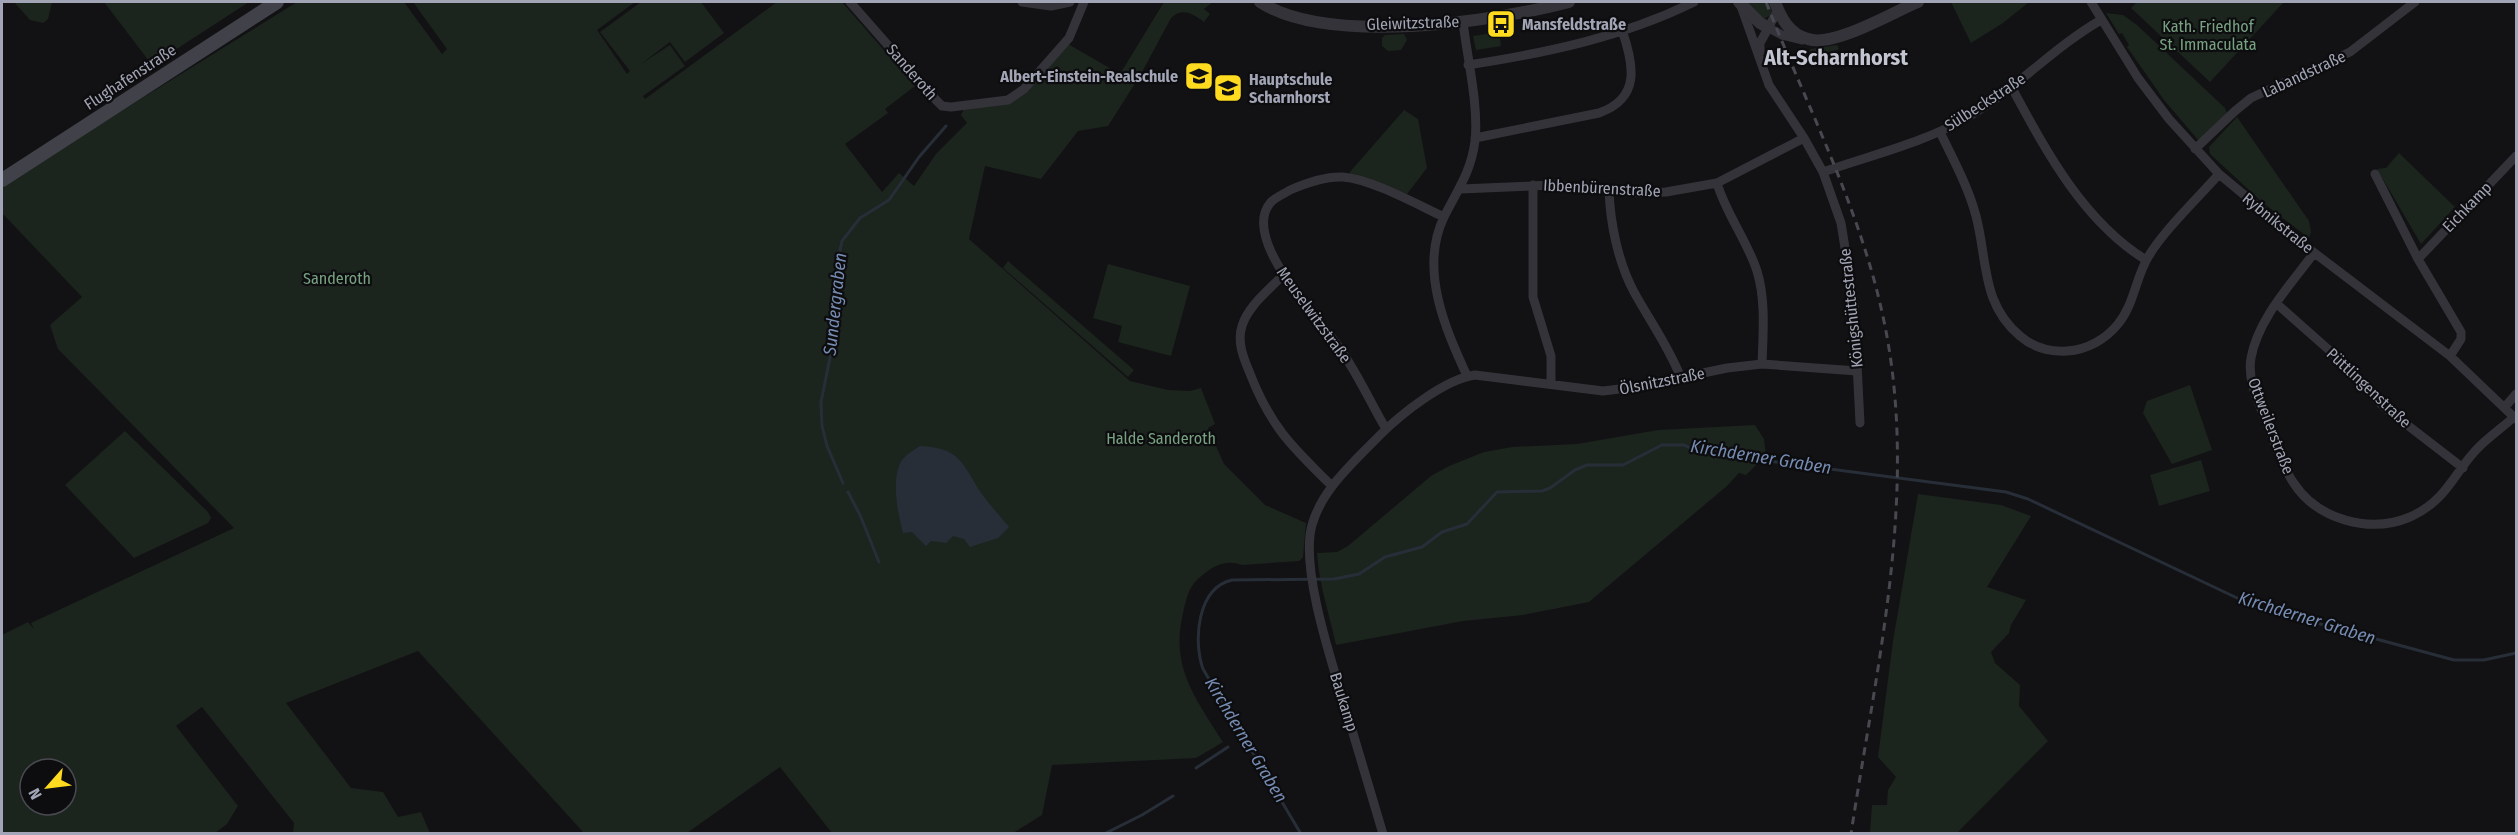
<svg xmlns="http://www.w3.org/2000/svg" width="2518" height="835" viewBox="0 0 2518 835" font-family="'Fira Sans Condensed',sans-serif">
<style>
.green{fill:#1c241e;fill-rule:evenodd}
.water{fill:#272e38}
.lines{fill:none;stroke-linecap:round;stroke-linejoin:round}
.stream{stroke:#272e38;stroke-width:3}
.minor{stroke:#333339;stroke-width:9}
.tertiary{stroke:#333339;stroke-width:12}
.secondary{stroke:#404149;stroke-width:14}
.rail{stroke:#474850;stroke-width:3;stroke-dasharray:8 6;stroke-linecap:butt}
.labels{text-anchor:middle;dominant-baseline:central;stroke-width:4.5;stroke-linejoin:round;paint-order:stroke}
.street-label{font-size:16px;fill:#a2a5b5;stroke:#0d0d0f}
.poi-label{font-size:16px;font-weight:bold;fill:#a2a5b5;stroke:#0d0d0f;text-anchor:start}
.park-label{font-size:16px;fill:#78a282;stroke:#0d0d0f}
.water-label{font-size:18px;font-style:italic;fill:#768cb3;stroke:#0d0d0f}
.district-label{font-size:22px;font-weight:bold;fill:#c3c5d1;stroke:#0d0d0f}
</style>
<rect width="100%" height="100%" fill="#121214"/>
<path class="green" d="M14 2H52L48 19 43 23 30 20Z
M104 2H249L152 65Z
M297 2H404L442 54 447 49 413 2H635L597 30 627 74 630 71 600 32 641 2H701L724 33 685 62 670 42 641 64 670 45 685 66 643 96 645 99 777 2H842L915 86 885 109 888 113 845 144 882 192 899 173 914 186 936 154 967 123 961 115 964 109 1008 103 1068 44 1120 74 1164 2H1213L1204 9 1210 14 1204 22C1193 14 1183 7 1171 18L1141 74 1108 126 1078 131 1041 179 985 166 969 239 1130 381 1168 390 1190 391 1201 388 1215 424 1208 428 1224 464 1265 505 1306 523 1303 557 1299 561 1242 565C1227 560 1216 564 1204 574 1190 584 1188 593 1184 609 1169 665 1194 696 1223 742L1196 758 1052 765 1042 815 1013 833H832L780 767 687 833H584L418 651 286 703 351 788 383 792 398 817 421 812 430 833H293L294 823 202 707 176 726 238 806 227 824 215 833 2 834V635L28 622 34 629 31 623 234 528 58 349 50 325 82 297 2 213V185ZM30 769H66V805H30Z
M1745 2H1771L1772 14 1764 19Z
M1951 2H2029L2003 23 1971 43Z
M2137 2H2284L2210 82 2131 8Z
M2106 13 2123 15 2137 25 2225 108 2227 113 2199 141 2164 100 2127 47 2129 45 2122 33 2119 34Z
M1499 32 1501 46 1476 50 1473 36Z
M1404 34 1407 40 1401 50 1388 51 1382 46V38L1385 35Z
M1837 45 1839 49 1807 63 1806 54 1811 49Z
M1404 110 1418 119 1427 168 1407 194 1349 173Z
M2237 117 2309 221 2311 232 2309 238 2262 202 2210 154 2209 147Z
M2399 153 2455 207 2421 244 2377 169 2386 168Z
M1008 261 1134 370 1128 377 1003 268Z
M1108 264 1190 286 1171 356 1118 342 1122 326 1093 318Z
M2190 385 2212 450 2172 464 2143 413 2147 401Z
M1755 425 1764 439 1766 455 1746 475 1739 473 1727 486 1589 602 1523 615 1463 621 1336 645C1329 613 1319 585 1317 553L1337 552 1348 546 1431 476 1449 466 1484 452 1512 447 1577 444 1658 430Z
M125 431 208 512 211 518 208 523 134 558 65 485Z
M2201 460 2210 491 2159 506 2150 475Z
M1918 494 2001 505 2031 516 1987 587 2026 600 2011 625 2009 633 1991 652 1995 663 2020 685 2019 706 2048 741 1957 833H1870L1872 805H1887L1888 790 1896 777 1878 757 1893 641Z"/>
<path class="water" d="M920 446C958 448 961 460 979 490 988 503 999 515 1009 527L998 538 970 547 964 539 953 536 946 543 931 541 926 546 912 532 903 533C898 513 892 486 899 466 902 457 912 451 920 446Z"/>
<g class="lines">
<path class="stream" d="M843 483 827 446 822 426 821 402 833 343 838 260 842 241 860 218 889 200 919 157 946 126
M848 492 860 515 879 562
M1196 768 1228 747
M1104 834 1142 815 1173 796
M1301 834 1203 669C1193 641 1197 588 1232 580L1334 579 1359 574 1385 557 1422 547 1442 532 1467 524 1497 492 1542 491 1550 488 1575 470 1587 465H1623L1662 445H1684L1696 451 1716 448 1746 458 2006 492 2028 499 2254 606 2454 660H2484L2516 653"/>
<path class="minor" d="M850 2 936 100 942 106 951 107 1008 100 1024 89 1069 38 1084 2
M1022 2 1051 6 1070 2
M2091 2 2138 78 2169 119 2219 174 2308 248 2450 356 2516 419
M1741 6 1769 85 1804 138 1823 172 1841 223 1854 304 1860 423
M1463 22C1467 57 1479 106 1475 141 1471 172 1458 189 1444 217 1419 269 1445 328 1467 376
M1769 28 1782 35 1803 40
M1760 52V43L1778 10
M1468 65C1546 53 1623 37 1694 2
M2012 88C2046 151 2083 221 2146 260
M1940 132C1953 159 1968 186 1976 216 1988 262 1981 303 2020 336 2034 348 2050 352 2067 351 2087 350 2106 339 2118 324 2133 306 2135 282 2146 261 2159 235 2199 197 2219 174
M1475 138 1599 113C1641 98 1634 65 1622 30
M2195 149 2235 111 2251 98 2350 52 2415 2
M1823 172C1871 155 1924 143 1968 117 2016 89 2054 47 2101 20
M2375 174 2418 259 2461 332V339L2450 356
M1717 183C1726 214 1747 240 1757 271 1766 300 1763 334 1762 364
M1533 185V297L1551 356V384
M1461 189 1552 185 1640 193 1666 192 1717 183 1804 138
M1609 189C1610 223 1618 262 1634 292 1650 321 1669 347 1681 378
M2314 253C2291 284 2258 319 2251 358 2247 381 2259 403 2267 424 2275 443 2281 464 2293 482 2317 520 2370 534 2410 517 2446 501 2452 476 2476 450 2487 438 2502 428 2514 417
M2418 259 2516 156
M1282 276C1268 291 1248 306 1242 326 1237 341 1243 357 1249 371 1270 426 1291 446 1332 486
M2277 304 2329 350 2384 407 2463 468
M2505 407 2516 394
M1386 429C1370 402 1357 372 1338 346 1319 318 1239 238 1271 202 1276 197 1284 194 1290 190 1306 183 1325 176 1343 177 1371 179 1418 205 1444 217
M1383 834C1370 790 1357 746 1344 703 1331 660 1300 567 1312 525 1322 489 1354 462 1380 435 1401 414 1445 379 1475 375L1603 391 1636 387 1727 368 1762 364 1857 371"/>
<path class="tertiary" d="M1260 2C1328 46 1493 22 1569 2
M1739 2 1760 23 1769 28
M1775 2C1781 18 1789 34 1808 39 1833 48 1893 12 1918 2"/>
<path class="secondary" d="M2 180 277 2"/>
<path class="rail" d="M1766 2C1806 104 1858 204 1882 312 1921 485 1877 661 1851 834"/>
</g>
<defs>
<g id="bus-square" transform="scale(1.5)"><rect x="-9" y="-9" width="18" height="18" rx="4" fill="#fedb1f" stroke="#0d0d0f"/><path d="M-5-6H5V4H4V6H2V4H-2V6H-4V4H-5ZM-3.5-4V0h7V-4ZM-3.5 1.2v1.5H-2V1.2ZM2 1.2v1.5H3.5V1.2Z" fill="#111"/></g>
<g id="school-square" transform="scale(1.5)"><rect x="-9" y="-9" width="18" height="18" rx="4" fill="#fedb1f" stroke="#0d0d0f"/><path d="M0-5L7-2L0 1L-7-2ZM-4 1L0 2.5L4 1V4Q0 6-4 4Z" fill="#111"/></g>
</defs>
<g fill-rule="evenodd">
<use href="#bus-square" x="1501" y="24"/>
<use href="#school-square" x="1199" y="76"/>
<use href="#school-square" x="1228" y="88"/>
</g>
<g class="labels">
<g class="street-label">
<text transform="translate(1413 23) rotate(-2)">Gleiwitzstraße</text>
<text transform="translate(912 72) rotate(49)">Sanderoth</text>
<text transform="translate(2304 74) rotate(-25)">Labandstraße</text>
<text transform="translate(130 77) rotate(-33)">Flughafenstraße</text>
<text transform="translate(1985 102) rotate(-33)">Sülbeckstraße</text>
<text transform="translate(1602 188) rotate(3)">Ibbenbürenstraße</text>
<text transform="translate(2467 207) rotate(-46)">Eichkamp</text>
<text transform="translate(2278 223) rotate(39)">Rybnikstraße</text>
<text transform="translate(1851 308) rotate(-96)">Königshüttestraße</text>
<text transform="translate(1314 315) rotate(54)">Meuselwitzstraße</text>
<text transform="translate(1662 381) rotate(-11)">Ölsnitzstraße</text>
<text transform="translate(2369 388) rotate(43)">Püttlingenstraße</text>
<text transform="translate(2271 426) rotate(69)">Ottweilerstraße</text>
<text transform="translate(1344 702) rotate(73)">Baukamp</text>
</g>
<g class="poi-label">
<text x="1522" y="24">Mansfeldstraße</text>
<text x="1178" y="76" text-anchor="end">Albert-Einstein-Realschule</text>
<text x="1249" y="79">Hauptschule<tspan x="1249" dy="18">Scharnhorst</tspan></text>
</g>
<g class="park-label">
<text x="2208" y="26">Kath. Friedhof<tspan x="2208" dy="18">St. Immaculata</tspan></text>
<text x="337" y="278">Sanderoth</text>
<text x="1161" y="438">Halde Sanderoth</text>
</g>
<g class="water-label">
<text transform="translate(835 304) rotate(-84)">Sundergraben</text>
<text transform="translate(1761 457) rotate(9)">Kirchderner Graben</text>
<text transform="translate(2307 618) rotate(17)">Kirchderner Graben</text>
<text transform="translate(1246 740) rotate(59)">Kirchderner Graben</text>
</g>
<g class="district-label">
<text x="1836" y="57">Alt-Scharnhorst</text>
</g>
</g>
<rect width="2518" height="835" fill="none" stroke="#a2a5b5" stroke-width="6"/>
<g transform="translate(48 787) rotate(242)"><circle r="28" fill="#0d0d0f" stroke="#494a51" stroke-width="1.5"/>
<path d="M0-4.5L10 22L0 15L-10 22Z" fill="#fedb1f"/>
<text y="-9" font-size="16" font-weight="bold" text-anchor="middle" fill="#a2a5b5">N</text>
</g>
</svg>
